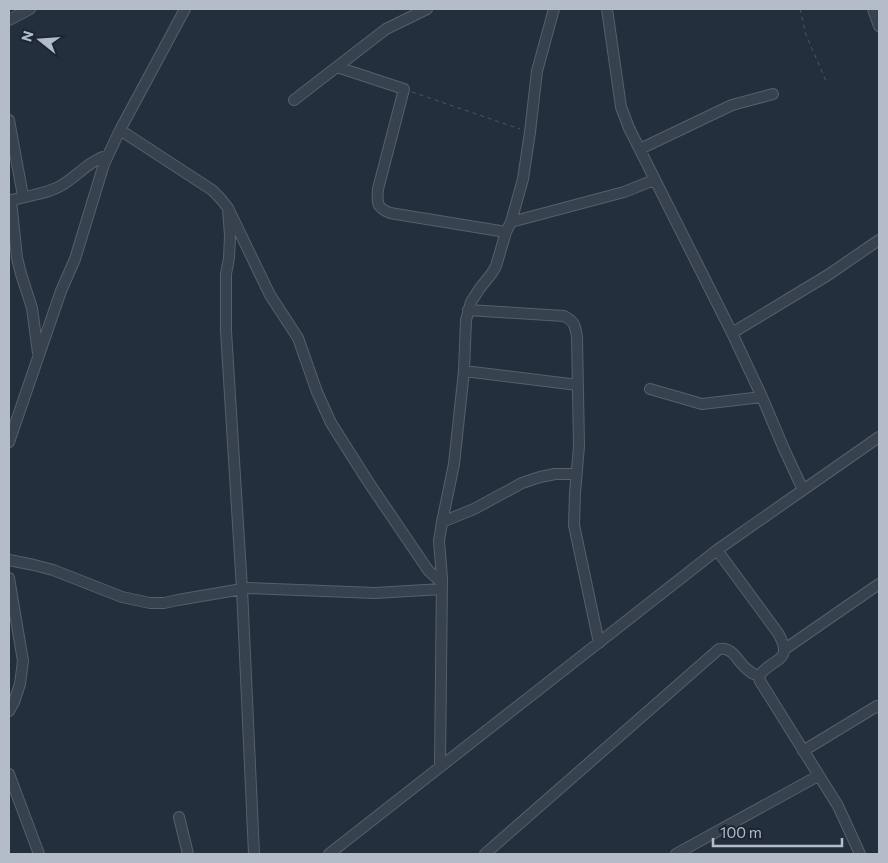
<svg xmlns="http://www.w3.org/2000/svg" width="888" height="863" viewBox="0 0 888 863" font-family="Commissioner,sans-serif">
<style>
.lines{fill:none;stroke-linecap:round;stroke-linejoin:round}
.minor-casing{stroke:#565f6c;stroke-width:12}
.path{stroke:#44595c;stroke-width:1;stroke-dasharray:4 4;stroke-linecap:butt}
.minor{stroke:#38414e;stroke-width:10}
</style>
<rect width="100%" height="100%" fill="#242f3e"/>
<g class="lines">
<g class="minor-casing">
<path id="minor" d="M873 9 879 26
M9 20 30 9
M337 67 404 89 378 189C377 203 376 207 390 213L506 232
M294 100 386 29 427 9
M9 120 23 196
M120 130 212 190 220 198 228 208 270 295 298 338 317 392 331 423 369 483 428 570 442 583
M640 149 732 105 773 94
M11 200 17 258 21 274 32 308 38 353
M9 201C25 196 48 194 62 185 79 175 87 162 108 155
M228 208 230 236 229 258 226 274V331L242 589 254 854
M511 222 624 192 654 180
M468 310 564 316C575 322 575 325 577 337L579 446 575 493 574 525 599 643
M732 333 828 275 879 240
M464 371 578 385
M650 389 702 404 762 397
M9 442 61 291 75 259 104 164 120 130 185 9
M803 490 879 437
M442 522 474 509 522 483 540 477 555 474H576
M717 550 778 633C795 663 772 657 759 676L760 681 838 806 860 854
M9 560 34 565 53 570 122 597 150 603H164L178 600 248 588 375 593 442 589
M9 578 23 661 20 684 14 702 9 711
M785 649 879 584
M803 751 877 706 879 708
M440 767 442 578 439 541 442 522 454 464 464 371 466 320 471 302 480 288 492 273 496 266 506 232 511 222 523 179 530 132 537 71 554 9
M9 774 39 854
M179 817 188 854
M329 854 717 550 803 490 784 449 762 397 732 333 629 128 621 107 607 9
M485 854 719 649C733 646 738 663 748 670 751 673 755 675 759 676
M676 854 818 776"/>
</g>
<path class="path" d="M800 9 806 35 827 83
M412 92 520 129"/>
<use href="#minor" class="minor"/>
</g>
<rect width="888" height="863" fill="none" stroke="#b4bcc9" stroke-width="20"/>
<g transform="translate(40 40) rotate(287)" stroke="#1d2633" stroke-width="4" paint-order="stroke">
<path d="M0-4L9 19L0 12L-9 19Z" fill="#b4bcc9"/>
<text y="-8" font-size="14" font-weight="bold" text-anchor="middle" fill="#b4bcc9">N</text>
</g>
<path d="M713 838v8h129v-8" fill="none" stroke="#b4bcc9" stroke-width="2.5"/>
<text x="720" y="838" font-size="15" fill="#b4bcc9" stroke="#1d2633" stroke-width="4" paint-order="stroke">100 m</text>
</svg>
